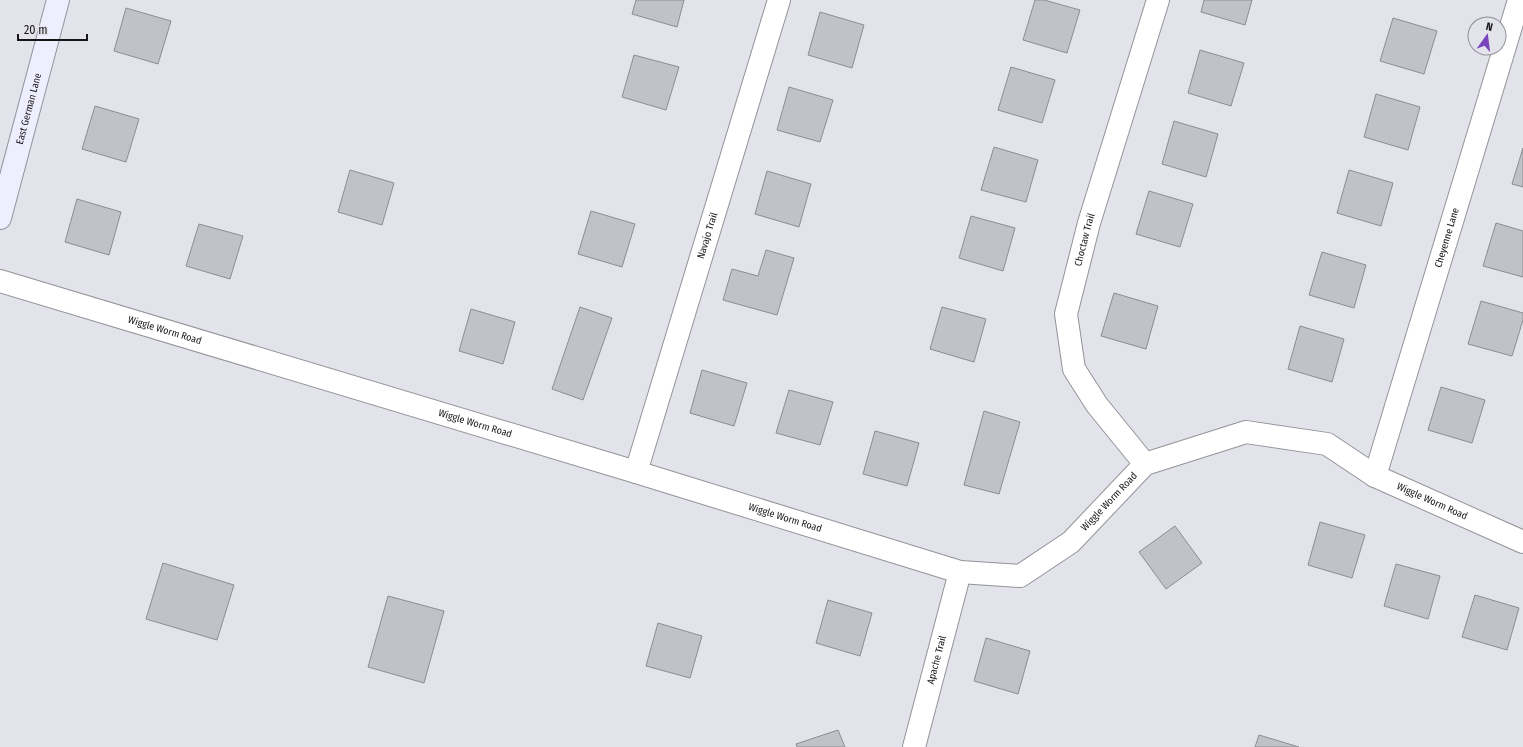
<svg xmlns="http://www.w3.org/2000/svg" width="1523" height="747" viewBox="0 0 1523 747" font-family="'Fira Sans Condensed',sans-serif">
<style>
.building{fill:#c1c1c9;stroke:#8c8c93}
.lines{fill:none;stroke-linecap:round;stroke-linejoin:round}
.street-casing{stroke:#93939a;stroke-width:24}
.secondary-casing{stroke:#93939a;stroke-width:24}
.street{stroke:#fff;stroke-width:22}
.secondary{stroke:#efeefe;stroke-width:22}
.labels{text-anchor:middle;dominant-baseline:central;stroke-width:4;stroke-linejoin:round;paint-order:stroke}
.street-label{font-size:10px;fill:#161518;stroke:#e3e3eb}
</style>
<rect width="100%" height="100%" fill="#e3e3eb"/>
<path class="building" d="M636 0H684L677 27 632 14Z
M1035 0H1044L1080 10 1067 53 1023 40Z
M1204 0H1252L1245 25 1201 12Z
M126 8 171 21 158 64 114 51Z
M820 12 864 25 852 68 808 55Z
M1393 18 1437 31 1424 74 1380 61Z
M1200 50 1244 63 1231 106 1188 93Z
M634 55 679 67 666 110 622 97Z
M1011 67 1055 80 1042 123 998 110Z
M789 87 833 100 820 142 777 130Z
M1376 94 1420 107 1408 150 1364 137Z
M95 106 139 119 126 162 82 149Z
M1174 121 1218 134 1206 177 1162 164Z
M994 147 1038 160 1026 202 981 190Z
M1523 148V187L1512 184Z
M350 170 394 183 382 225 338 212Z
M1349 170 1393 183 1381 226 1337 213Z
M767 171 811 184 799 227 755 214Z
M1149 191 1193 204 1180 247 1136 234Z
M77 199 121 212 109 255 65 242Z
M591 211 635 224 622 267 578 254Z
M971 216 1015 228 1003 271 959 258Z
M1496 223 1523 231V277L1483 266Z
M199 224 243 236 230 279 186 266Z
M766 250 794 258 777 315 723 300 732 269 758 276Z
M1322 252 1366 265 1354 308 1309 295Z
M1114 293 1158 306 1146 349 1101 336Z
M1481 301 1523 313V320L1512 356 1468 344Z
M580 307 612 318 583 400 552 389Z
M942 307 986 319 974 362 930 349Z
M471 309 515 322 503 364 459 351Z
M1300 326 1344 339 1332 382 1288 369Z
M702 370 747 383 734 426 690 413Z
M1441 387 1485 400 1472 443 1428 430Z
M789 390 833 402 820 445 776 433Z
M984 411 1020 422 999 494 964 485Z
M875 431 919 443 907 486 863 474Z
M1320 522 1365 535 1352 578 1308 565Z
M1175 526 1202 563 1166 589 1139 552Z
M163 563 234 585 217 640 146 619Z
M1396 564 1440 576 1428 619 1384 606Z
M1475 595 1519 608 1507 650 1462 637Z
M388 596 444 611 424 683 368 667Z
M828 600 872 613 860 656 816 643Z
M658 623 702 636 690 678 646 666Z
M986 638 1030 651 1018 694 974 681Z
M838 730 845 747H797L796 744Z
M1259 735 1299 747H1255Z"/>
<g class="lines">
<g class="street-casing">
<g id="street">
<path id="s1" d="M0 281 636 472 960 572 1020 576 1071 542 1145 464 1246 432 1327 444 1375 476 1523 542"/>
<path id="s2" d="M1145 464 1097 405 1074 369 1066 314 1089 223 1158 0"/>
<path id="s3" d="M636 472 779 0"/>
<path id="s4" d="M1375 476 1519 0"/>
<path id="s5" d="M914 747 960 572"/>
</g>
</g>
<g class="secondary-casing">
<g id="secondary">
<path id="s6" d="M0 218 58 0"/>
</g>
</g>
<use href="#street" class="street"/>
<use href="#secondary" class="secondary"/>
</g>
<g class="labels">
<g class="street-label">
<text stroke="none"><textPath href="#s6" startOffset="113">East German Lane</textPath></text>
<text stroke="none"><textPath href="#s3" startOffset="247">Navajo Trail</textPath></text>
<text stroke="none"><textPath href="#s4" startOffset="249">Cheyenne Lane</textPath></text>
<text stroke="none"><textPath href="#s2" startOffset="251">Choctaw Trail</textPath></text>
<text stroke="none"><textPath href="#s1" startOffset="172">Wiggle Worm Road</textPath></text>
<text stroke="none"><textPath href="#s1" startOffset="496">Wiggle Worm Road</textPath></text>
<text stroke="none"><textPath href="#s1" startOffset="1540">Wiggle Worm Road</textPath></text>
<text stroke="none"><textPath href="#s1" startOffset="1180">Wiggle Worm Road</textPath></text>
<text stroke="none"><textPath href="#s1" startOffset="820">Wiggle Worm Road</textPath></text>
<text stroke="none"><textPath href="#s5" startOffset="90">Apache Trail</textPath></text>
</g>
</g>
<g transform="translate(1487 36) rotate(14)"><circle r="19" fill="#e3e3eb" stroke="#919197"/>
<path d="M0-3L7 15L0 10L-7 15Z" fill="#7a44ba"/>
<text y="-6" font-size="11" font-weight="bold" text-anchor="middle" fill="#161518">N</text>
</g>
<path d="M18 34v6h69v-6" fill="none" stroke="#161518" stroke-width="2"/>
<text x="24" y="34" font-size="12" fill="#161518" stroke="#e3e3eb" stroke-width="3" paint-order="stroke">20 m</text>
</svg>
